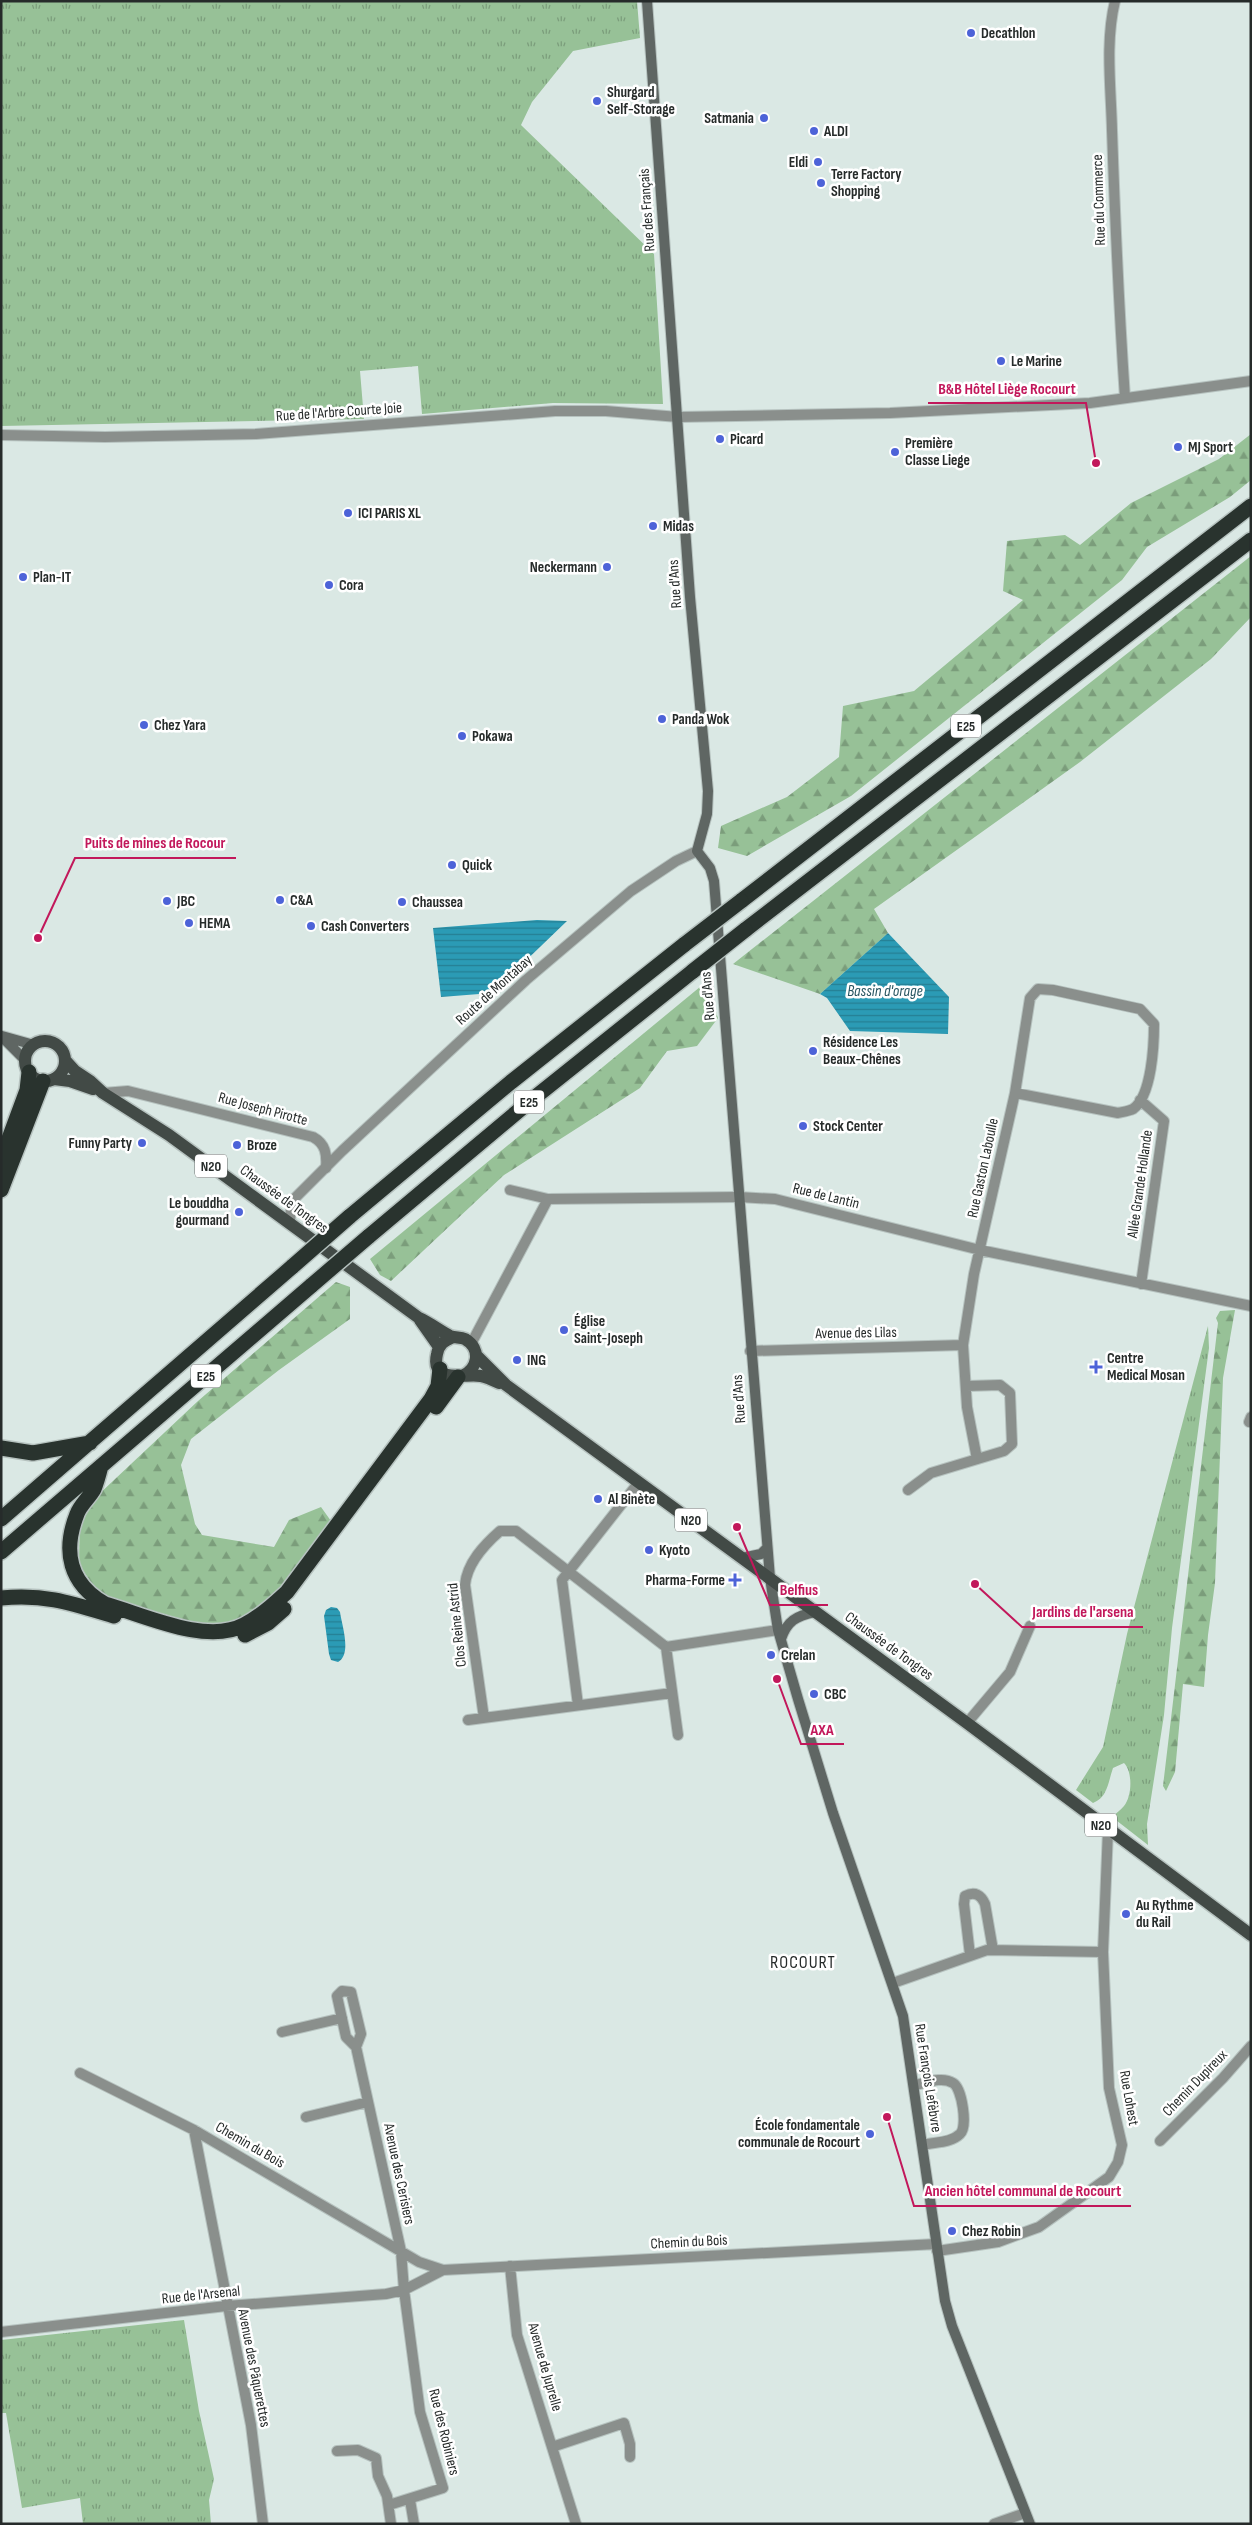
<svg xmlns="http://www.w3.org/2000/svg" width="1252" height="2525" viewBox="0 0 1252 2525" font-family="'Sofia Sans Condensed',sans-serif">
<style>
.grass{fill:url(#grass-tufts)}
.forest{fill:url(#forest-firs)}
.water{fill:url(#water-rules)}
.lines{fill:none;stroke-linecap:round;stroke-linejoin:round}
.minor-casing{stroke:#b6c2bf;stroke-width:12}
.tertiary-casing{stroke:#b6c2bf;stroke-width:12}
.secondary-casing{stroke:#b6c2bf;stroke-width:12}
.primary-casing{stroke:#b6c2bf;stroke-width:15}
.motorway-casing{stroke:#b6c2bf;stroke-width:18}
.minor{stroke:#8a8f8c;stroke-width:10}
.tertiary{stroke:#8a8f8c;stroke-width:10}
.secondary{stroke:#5f6663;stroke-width:10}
.primary{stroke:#424a46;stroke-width:12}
.motorway{stroke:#29332e;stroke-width:15}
.motorway-bridge-casing{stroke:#b6c2bf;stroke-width:18;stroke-linecap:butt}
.motorway-bridge{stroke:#29332e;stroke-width:15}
.poi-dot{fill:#4d63d8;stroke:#fff;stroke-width:2}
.labels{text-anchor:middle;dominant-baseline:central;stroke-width:5;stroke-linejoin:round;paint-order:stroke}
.shield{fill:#fff;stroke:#676b6a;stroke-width:1}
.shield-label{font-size:14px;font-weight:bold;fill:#262b2a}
.poi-label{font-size:15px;font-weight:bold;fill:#262b2a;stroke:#fff;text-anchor:start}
.street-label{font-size:15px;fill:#262b2a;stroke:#fff}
.water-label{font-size:16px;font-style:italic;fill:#295662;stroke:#fff}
.quarter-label{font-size:18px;letter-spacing:1px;fill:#262b2a;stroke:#fff}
.leader{fill:none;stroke:#c2185b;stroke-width:2}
.callout-dot{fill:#c2185b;stroke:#fff;stroke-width:2}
.callout-label{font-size:16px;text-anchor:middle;font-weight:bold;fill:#c2185b;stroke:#fff;stroke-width:5;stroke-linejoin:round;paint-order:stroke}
</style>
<defs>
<pattern id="grass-tufts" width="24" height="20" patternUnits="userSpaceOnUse" patternTransform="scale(1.25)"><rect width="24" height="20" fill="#97c197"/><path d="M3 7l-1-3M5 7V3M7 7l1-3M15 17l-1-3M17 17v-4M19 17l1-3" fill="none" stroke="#7b9d7b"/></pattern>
<pattern id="forest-firs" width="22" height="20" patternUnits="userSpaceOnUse" patternTransform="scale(1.25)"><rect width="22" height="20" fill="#97c197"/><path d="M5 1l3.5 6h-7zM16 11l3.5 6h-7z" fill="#7b9d7b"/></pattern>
<pattern id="water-rules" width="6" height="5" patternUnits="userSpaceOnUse" patternTransform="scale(1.25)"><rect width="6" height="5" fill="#2b9bb5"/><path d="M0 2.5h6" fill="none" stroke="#257f93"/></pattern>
</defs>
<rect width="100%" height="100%" fill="#dae8e4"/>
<path class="grass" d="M1 1H637L640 38 573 51 532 102 521 125 654 254 663 404 553 403 422 414 418 366 360 371 364 419 1 426Z
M1208 1326 1209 1348 1172 1628 1164 1715 1147 1824 1148 1845 1112 1817C1116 1813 1121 1810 1124 1806 1132 1796 1133 1772 1124 1763L1113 1768C1108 1782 1108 1797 1093 1803L1076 1790 1103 1747 1127 1634Z
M184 2320 199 2411 214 2479 209 2500 211 2524H83L80 2498 22 2508 6 2413H1V2340Z"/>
<path class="forest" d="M1251 434V480L1230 497 1147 547 1122 580 851 796 747 856 718 848 721 826 787 797 839 757 843 706 914 691 1023 600 1003 591 1007 541 1065 535 1080 545 1131 503 1219 459Z
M1251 556V617L1211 659 1080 762 874 909 888 933 820 994 733 964Z
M706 982 718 1018 697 1046 667 1051 640 1088 504 1175 391 1281 380 1275 370 1259Z
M336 1282 350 1287V1319L279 1370 191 1439 181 1465 195 1524 202 1535 274 1547 289 1520 321 1507 331 1521 279 1591 261 1608 232 1623 204 1626 100 1595 79 1565 80 1512 198 1401Z
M1235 1310 1223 1378 1215 1583 1208 1635 1204 1687 1183 1684 1175 1772 1166 1791 1163 1786 1218 1323 1216 1318 1220 1311Z"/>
<path class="water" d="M537 920 567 921 492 993 441 997 433 928Z
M888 933 949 997 948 1034 850 1031 827 998 820 994Z
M331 1607 337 1608 340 1612C342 1626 352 1654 338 1662L331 1660 329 1654 324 1616 326 1610Z"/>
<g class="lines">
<g class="minor-casing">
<path id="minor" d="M1115 1C1105 42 1111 88 1112 130 1115 219 1119 309 1125 398
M103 1093 128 1091 313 1137C326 1144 327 1155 326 1168
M1140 1100 1164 1121 1141 1284
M510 1190 548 1199
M739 1197 775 1199 980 1250 1251 1306
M750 1351 963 1345
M1249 1422 1251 1417
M977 1459 967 1407 963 1345 974 1274 1015 1093 1030 998 1038 989 1053 990 1140 1009 1154 1024C1154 1044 1152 1096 1133 1109 1129 1111 1122 1112 1118 1113L1015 1093
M908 1490 931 1473 1004 1451 1012 1444 1010 1393 1000 1385 967 1386
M666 1647 778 1630
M578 1705 562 1580 639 1482
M484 1718 465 1585C467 1563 484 1545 500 1531H516L666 1647 678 1735
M468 1720 672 1693
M967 1723 1010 1672 1030 1626
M970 1955 964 1904 965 1896C975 1891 981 1895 985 1904L993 1950
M893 1983 987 1950 1103 1952
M282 2032 342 2018
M356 2047 361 2034 351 1992 342 1991 337 1996 346 2037 356 2047 401 2251 404 2290 420 2412 443 2488 389 2505
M80 2073 194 2130 419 2262 443 2270 936 2244
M915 2085C926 2083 942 2076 953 2083 962 2088 968 2127 960 2134 951 2143 935 2142 923 2145
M306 2117 368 2102
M194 2130 251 2425 263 2524
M1160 2141 1223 2078 1251 2046
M937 2251 998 2242 1039 2227 1109 2177 1118 2162 1122 2145 1109 2088 1103 1952 1108 1830
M510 2266 517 2335 576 2524
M1 2332 226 2306 386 2294 404 2290 443 2270
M552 2447 624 2423 630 2444V2457
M337 2451 358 2450 376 2458 378 2476 387 2496 391 2524
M410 2500 414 2524
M994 2524 1025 2513"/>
</g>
<g class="tertiary-casing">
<path id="tertiary" d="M1 435 105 437 256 434 555 411H606L678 417 890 413 1090 403 1251 381
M290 1222 291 1207 295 1198 342 1151 526 980 631 891 676 861 697 851
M471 1344 548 1199 739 1197"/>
</g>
<g class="secondary-casing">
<path id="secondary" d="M647 1 690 597 708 791 707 814 697 851 710 868 714 881 770 1578 778 1630 798 1699 833 1813 903 2016 945 2301 952 2326 1030 2524
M1 1036 25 1060
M2 1036 34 1045
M742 1558 761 1554 766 1549
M781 1639C787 1621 796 1616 815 1612"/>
</g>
<g class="primary-casing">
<path id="primary" d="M25 1061a20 20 0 1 1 40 0a20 20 0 1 1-40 0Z
M65 1060 75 1071 90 1081 103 1093 169 1135 419 1318C430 1323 439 1330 450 1336 455 1338 460 1337 465 1339 482 1349 478 1369 462 1376
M54 1079 70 1081 93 1089
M420 1320 439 1347
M453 1337C444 1341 439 1344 437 1354 430 1385 466 1373 481 1376 487 1377 493 1380 499 1383
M477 1356 506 1385 967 1723 1251 1935"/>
</g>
<g class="motorway-casing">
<path id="motorway" d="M741 901 1251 506
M745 930 1251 540
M1 1160 27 1090 29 1072
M1 1190 43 1081
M349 1217 511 1082 685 944
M368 1237 529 1102 693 971
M436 1407 458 1377
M1 1448 33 1453 90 1443
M101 1466C99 1474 97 1482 94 1489 89 1498 80 1505 77 1514 62 1552 70 1584 105 1604 144 1615 206 1645 244 1625 261 1616 274 1604 287 1592L431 1399 438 1386 440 1369
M1 1519 293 1266
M1 1552 312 1285
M1 1598C47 1594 71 1603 114 1616
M245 1635 268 1623 284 1609"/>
</g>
<use href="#minor" class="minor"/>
<use href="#tertiary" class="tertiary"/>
<use href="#secondary" class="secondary"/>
<use href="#primary" class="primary"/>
<use href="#motorway" class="motorway"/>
<g class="motorway-bridge-casing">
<path id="motorway-bridge" d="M685 944 741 901
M693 971 745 930
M293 1266 349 1217
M312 1285 368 1237"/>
</g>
<use href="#motorway-bridge" class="motorway-bridge"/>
</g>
<g class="poi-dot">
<circle cx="971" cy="33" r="5"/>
<circle cx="597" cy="101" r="5"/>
<circle cx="764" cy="118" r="5"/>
<circle cx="814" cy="131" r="5"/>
<circle cx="818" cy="162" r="5"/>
<circle cx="821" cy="183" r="5"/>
<circle cx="1001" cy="361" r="5"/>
<circle cx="720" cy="439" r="5"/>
<circle cx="1178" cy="447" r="5"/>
<circle cx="895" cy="452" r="5"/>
<circle cx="348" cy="513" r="5"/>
<circle cx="653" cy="526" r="5"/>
<circle cx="607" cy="567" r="5"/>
<circle cx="23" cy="577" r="5"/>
<circle cx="329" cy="585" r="5"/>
<circle cx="662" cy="719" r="5"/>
<circle cx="144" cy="725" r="5"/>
<circle cx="462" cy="736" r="5"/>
<circle cx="452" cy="865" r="5"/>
<circle cx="280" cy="900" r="5"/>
<circle cx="167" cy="901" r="5"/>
<circle cx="402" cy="902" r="5"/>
<circle cx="189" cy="923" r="5"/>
<circle cx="311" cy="926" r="5"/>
<circle cx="813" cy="1051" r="5"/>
<circle cx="803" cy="1126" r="5"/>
<circle cx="142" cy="1143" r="5"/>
<circle cx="237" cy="1145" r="5"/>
<circle cx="239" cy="1212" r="5"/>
<circle cx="564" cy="1330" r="5"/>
<circle cx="517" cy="1360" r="5"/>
<path d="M1093.5 1359.5h5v5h5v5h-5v5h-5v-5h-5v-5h5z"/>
<circle cx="598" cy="1499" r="5"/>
<circle cx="649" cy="1550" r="5"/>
<path d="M732.5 1572.5h5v5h5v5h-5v5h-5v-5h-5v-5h5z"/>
<circle cx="771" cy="1655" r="5"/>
<circle cx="814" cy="1694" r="5"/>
<circle cx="1126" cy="1914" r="5"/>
<circle cx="870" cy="2134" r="5"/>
<circle cx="952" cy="2231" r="5"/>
</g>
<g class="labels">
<g class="shield">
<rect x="951" y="714.5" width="30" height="23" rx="4"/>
<rect x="514" y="1090.5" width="30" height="23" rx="4"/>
<rect x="195" y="1154.5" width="32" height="23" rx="4"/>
<rect x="191" y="1364.5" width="30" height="23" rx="4"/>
<rect x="675" y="1508.5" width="32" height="23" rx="4"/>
<rect x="1085" y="1813.5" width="32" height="23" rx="4"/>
</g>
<g class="shield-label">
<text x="966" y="726">E25</text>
<text x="529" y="1102">E25</text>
<text x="211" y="1166">N20</text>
<text x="206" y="1376">E25</text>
<text x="691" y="1520">N20</text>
<text x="1101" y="1825">N20</text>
</g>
<g class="poi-label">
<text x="981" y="33">Decathlon</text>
<text x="607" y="92">Shurgard<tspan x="607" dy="17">Self-Storage</tspan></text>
<text x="754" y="118" text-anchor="end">Satmania</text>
<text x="824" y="131">ALDI</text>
<text x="808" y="162" text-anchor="end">Eldi</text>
<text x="831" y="174">Terre Factory<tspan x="831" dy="17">Shopping</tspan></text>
<text x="1011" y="361">Le Marine</text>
<text x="730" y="439">Picard</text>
<text x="905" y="443">Première<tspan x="905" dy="17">Classe Liege</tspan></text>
<text x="1188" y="447">MJ Sport</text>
<text x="358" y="513">ICI PARIS XL</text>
<text x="663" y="526">Midas</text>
<text x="597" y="567" text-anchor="end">Neckermann</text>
<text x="33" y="577">Plan-IT</text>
<text x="339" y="585">Cora</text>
<text x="672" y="719">Panda Wok</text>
<text x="154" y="725">Chez Yara</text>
<text x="472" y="736">Pokawa</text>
<text x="462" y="865">Quick</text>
<text x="290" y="900">C&amp;A</text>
<text x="177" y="901">JBC</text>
<text x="412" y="902">Chaussea</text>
<text x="199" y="923">HEMA</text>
<text x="321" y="926">Cash Converters</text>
<text x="823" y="1042">Résidence Les<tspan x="823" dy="17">Beaux-Chênes</tspan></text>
<text x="813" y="1126">Stock Center</text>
<text x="132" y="1143" text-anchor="end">Funny Party</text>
<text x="247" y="1145">Broze</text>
<text x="229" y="1203" text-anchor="end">Le bouddha<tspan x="229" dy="17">gourmand</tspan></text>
<text x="574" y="1321">Église<tspan x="574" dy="17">Saint-Joseph</tspan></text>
<text x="1107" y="1358">Centre<tspan x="1107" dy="17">Medical Mosan</tspan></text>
<text x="527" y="1360">ING</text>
<text x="608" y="1499">Al Binète</text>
<text x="659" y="1550">Kyoto</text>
<text x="725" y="1580" text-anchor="end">Pharma-Forme</text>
<text x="781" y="1655">Crelan</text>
<text x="824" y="1694">CBC</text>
<text x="1136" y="1905">Au Rythme<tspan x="1136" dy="17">du Rail</tspan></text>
<text x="860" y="2125" text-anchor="end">École fondamentale<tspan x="860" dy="17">communale de Rocourt</tspan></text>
<text x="962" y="2231">Chez Robin</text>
</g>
<g class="street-label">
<text transform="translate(1099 200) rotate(-92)">Rue du Commerce</text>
<text transform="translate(647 210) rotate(-94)">Rue des Français</text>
<text transform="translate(339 412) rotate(-4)">Rue de l'Arbre Courte Joie</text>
<text transform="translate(675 584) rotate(-94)">Rue d'Ans</text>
<text transform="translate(494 990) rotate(-42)">Route de Montabay</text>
<text transform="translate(708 996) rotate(-95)">Rue d'Ans</text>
<text transform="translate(263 1109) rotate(15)">Rue Joseph Pirotte</text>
<text transform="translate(983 1168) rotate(-78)">Rue Gaston Laboulle</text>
<text transform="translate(1140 1184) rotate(-82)">Allée Grande Hollande</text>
<text transform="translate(826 1196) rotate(14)">Rue de Lantin</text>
<text transform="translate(284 1199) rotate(36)">Chaussée de Tongres</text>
<text transform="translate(856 1333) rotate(-1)">Avenue des Lilas</text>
<text transform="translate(739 1399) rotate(-94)">Rue d'Ans</text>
<text transform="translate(457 1625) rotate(-96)">Clos Reine Astrid</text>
<text transform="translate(889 1646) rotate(36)">Chaussée de Tongres</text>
<text transform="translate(928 2078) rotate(81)">Rue François Lefèbvre</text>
<text transform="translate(1195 2083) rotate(-46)">Chemin Dupireux</text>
<text transform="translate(1129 2098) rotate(80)">Rue Lohest</text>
<text transform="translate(250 2145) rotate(30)">Chemin du Bois</text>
<text transform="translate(399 2174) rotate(78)">Avenue des Cerisiers</text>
<text transform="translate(689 2242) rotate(-3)">Chemin du Bois</text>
<text transform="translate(201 2295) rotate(-6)">Rue de l'Arsenal</text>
<text transform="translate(545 2367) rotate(74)">Avenue de Juprelle</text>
<text transform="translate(254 2368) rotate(79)">Avenue des Pâquerettes</text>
<text transform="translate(444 2432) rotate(76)">Rue des Robiniers</text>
</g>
<g class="water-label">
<text x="885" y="991">Bassin d'orage</text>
</g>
<g class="quarter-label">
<text x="803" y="1962">ROCOURT</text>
</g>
</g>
<path class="leader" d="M1096 463L1086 403H928M38 938L75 858H236M737 1527L770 1605H828M975 1584L1022 1627H1143M777 1679L801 1744H844M887 2117L914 2206H1131"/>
<g class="callout-dot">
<circle cx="1096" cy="463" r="5"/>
<circle cx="38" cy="938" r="5"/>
<circle cx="737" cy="1527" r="5"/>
<circle cx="975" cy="1584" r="5"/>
<circle cx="777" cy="1679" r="5"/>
<circle cx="887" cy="2117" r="5"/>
</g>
<g class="callout-label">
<text x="1007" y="394">B&amp;B Hôtel Liège Rocourt</text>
<text x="155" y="848">Puits de mines de Rocour</text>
<text x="799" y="1595">Belfius</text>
<text x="1083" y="1617">Jardins de l'arsena</text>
<text x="822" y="1735">AXA</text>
<text x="1023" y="2196">Ancien hôtel communal de Rocourt</text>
</g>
<rect width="1252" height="2525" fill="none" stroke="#262b2a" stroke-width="5"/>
</svg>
